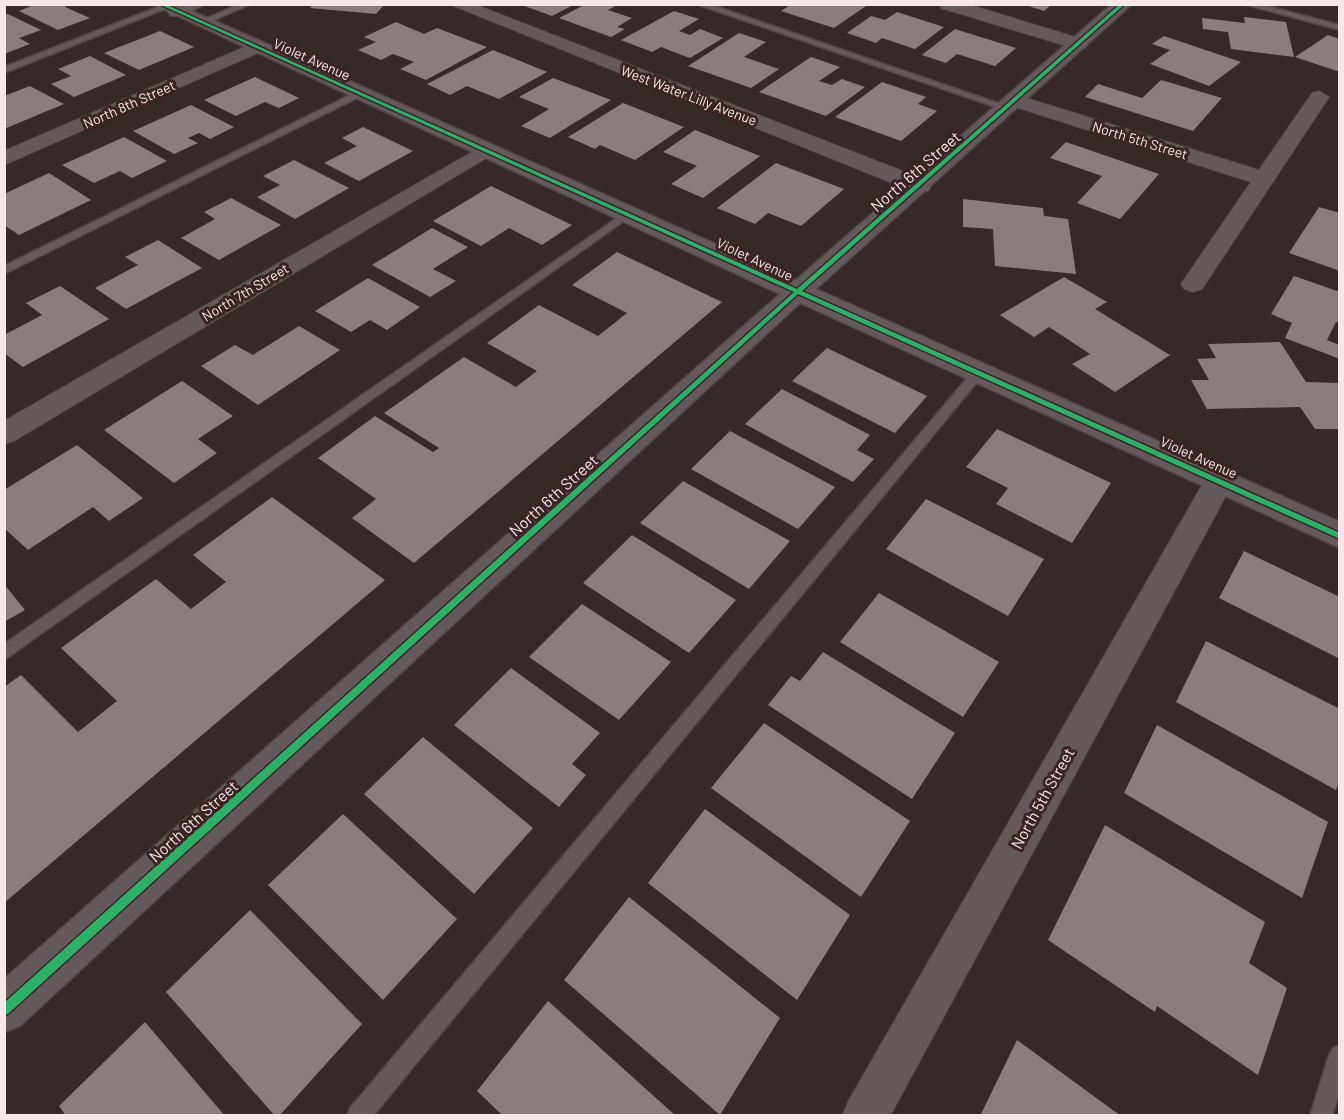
<svg xmlns="http://www.w3.org/2000/svg" width="1344" height="1120" viewBox="0 0 1344 1120" font-family="Barlow,sans-serif">
<style>
.building{fill:#897e7d}
.lines{fill:none;stroke-linecap:round;stroke-linejoin:round}
.lane-casing{stroke:#504546;stroke-width:3}
.street-casing{stroke:#504546;stroke-width:2}
.secondary-casing{stroke:#504546;stroke-width:3}
.lane{fill:#655a5b;fill-rule:evenodd}
.street{fill:#655a5b;fill-rule:evenodd}
.secondary{fill:#655a5b;fill-rule:evenodd}
.cycleway-casing{stroke:#3b2326;stroke-width:3}
.cycleway{fill:#2db169;fill-rule:evenodd}
.labels{text-anchor:middle;dominant-baseline:central;stroke-width:6;stroke-linejoin:round;paint-order:stroke}
.far-street-label{font-size:14px;fill:#f8e7e8;stroke:#3b2326}
.street-label{font-size:16px;fill:#f8e7e8;stroke:#3b2326}
</style>
<rect width="100%" height="100%" fill="#35292a"/>
<path class="building" d="M36 4H70L65 7 90 18 58 30 19 11Z
M313 4H385L376 14 310 8Z
M519 4H575L552 16Z
M586 4H619L608 10 632 18 617 27 625 29 611 37 559 18Z
M792 4H869L834 28 781 11Z
M1022 4H1052L1044 11Z
M674 11 699 19 679 31 690 35 700 29 723 38 690 58 661 47 652 52 621 40Z
M897 12 944 27 915 49 882 38 876 43 847 33 871 16 885 20Z
M8 14 41 30 19 38 30 44 4 54V15Z
M1244 17 1286 22 1294 57 1231 49 1228 32 1203 29 1202 18 1245 23Z
M396 22 424 34 437 28 487 47 426 80 400 69 414 62 393 54 381 60 358 50 376 42 364 37Z
M955 29 1016 48 995 66 957 54 946 63 922 55Z
M160 31 194 47 139 70 104 53Z
M739 33 766 42 744 57 779 69 751 88 688 66Z
M1328 35 1340 39V72L1295 57Z
M1164 36 1241 62 1209 86 1150 64 1170 50 1152 44Z
M493 50 547 72 499 99 467 86 450 95 427 84Z
M90 56 126 75 74 97 51 84 71 76 58 69Z
M811 57 840 67 819 81 832 85 842 79 865 87 826 116 759 92Z
M255 77 299 98 279 108 265 102 236 116 204 100Z
M553 78 611 100 550 138 521 126 549 109 519 97Z
M1161 80 1222 98 1193 131 1085 97 1098 84 1142 98Z
M882 82 926 97 918 104 937 111 901 141 835 117Z
M30 86 64 104 4 129V96Z
M623 103 684 127 635 160 600 145 595 149 568 137Z
M191 105 234 127 210 139 199 133 188 138 198 143 174 154 133 131Z
M363 127 413 151 359 181 324 163 357 146 342 138Z
M695 130 760 156 703 198 671 184 697 166 663 152Z
M124 137 167 161 132 178 120 171 94 183 62 165Z
M1066 142 1159 174 1120 219 1077 203 1102 176 1050 158Z
M294 160 349 188 295 219 257 197 280 185 263 176Z
M776 163 844 189 801 226 768 213 755 224 717 208Z
M49 173 91 200 19 235 4 225V194Z
M491 186 572 225 542 245 509 228 481 246 433 221Z
M231 198 281 225 219 260 181 238 215 219 204 212Z
M963 199 1043 208 1044 216 1068 219 1076 274 995 266 993 229 963 227Z
M1319 207 1340 213V271L1289 253Z
M432 228 468 247 433 269 456 281 430 297 372 265Z
M158 240 202 268 126 309 95 288 138 265 125 257Z
M617 252 722 302 414 563 352 518 376 499 318 458 375 416 433 452 439 448 384 413 464 357 516 387 537 371 487 343 539 305 598 336 627 313 572 285Z
M1294 276 1340 292V323L1336 322 1327 340 1340 345V359L1285 338 1292 323 1271 314Z
M1064 277 1107 302 1095 309 1170 355 1115 392 1072 364 1090 354 1049 327 1034 337 1000 315Z
M368 278 420 307 387 330 370 320 351 332 315 311Z
M60 286 109 319 23 367 4 353V335L42 315 26 303Z
M299 326 340 350 258 405 201 366 235 345 253 355Z
M1280 342 1306 382 1340 383V429H1315L1300 407 1207 409 1191 380H1209L1197 359 1216 358 1208 344Z
M827 348 927 396 895 433 792 381Z
M182 381 233 416 198 439 217 453 174 483 104 430Z
M782 389 870 435 857 450 874 459 853 482 745 424Z
M997 429 1111 483 1072 543 996 504 1008 488 966 467Z
M730 431 835 487 798 529 691 469Z
M77 445 143 498 109 521 93 507 28 550 4 528V490Z
M683 481 790 541 749 589 640 523Z
M272 497 385 580 4 903V687L21 675 78 732 117 701 61 648 156 579 191 609 226 582 193 555Z
M926 499 1044 559 1008 616 886 549Z
M632 535 736 600 689 653 583 583Z
M1244 551 1340 597V659L1219 598Z
M4 584 25 610 4 622Z
M879 593 999 662 963 717 840 642Z
M582 604 671 662 619 720 529 657Z
M1206 641 1340 709V780L1336 790 1176 702Z
M823 652 955 733 912 799 768 705 791 676 800 681Z
M511 668 600 733 572 764 586 775 559 807 454 725Z
M764 723 910 821 861 897 711 788Z
M1157 725 1328 822 1302 898 1124 793Z
M423 737 533 828 474 894 364 794Z
M705 809 850 915 797 1000 648 883Z
M343 814 457 919 383 1000 268 885Z
M1105 825 1265 922 1249 963 1287 988 1258 1075 1157 1006 1155 1012 1048 940Z
M629 897 780 1018 720 1115 564 980Z
M250 910 362 1024 279 1116H275L166 992Z
M548 1001 676 1116H503L477 1091Z
M145 1022 225 1116H66L59 1106Z
M1017 1040 1121 1116H980Z"/>
<g class="lines">
<g class="lane-casing">
<path id="lane" d="M239 4H251L203 25 196 23Z
M696 4H709L1012 108 1004 110Z
M1243 4H1259L1340 25V30Z
M163 5 170 7 4 73V67Z
M358 91 361 92V96L4 274V266Z
M627 211 632 214 631 216 4 660V644Z
M978 369 984 373 982 376 373 1116H347L350 1108 974 370Z
M1340 1045V1091L1332 1116H1310L1329 1055 1333 1048Z"/>
</g>
<g class="street-casing">
<path id="street" d="M181 4H205L183 16H171L168 12Z
M449 4H474L928 181 931 186 928 191H912Z
M939 4H967L1085 40 1088 44 1085 48H1073L941 8Z
M254 43 263 48 260 52 4 165V151Z
M1319 91 1329 97 1202 289 1193 292 1184 289 1181 284 1251 182 1009 105 1006 101 1016 95 1023 97 1259 170 1312 93Z
M486 144 493 146 496 150 493 154 14 441 4 444V421Z
M1219 470 1229 473 1234 481 890 1116H842L849 1100 1209 473Z"/>
</g>
<g class="secondary-casing">
<path id="secondary" d="M152 4H177L796 280 1112 4H1132L816 289 1340 522V548L800 303 20 1026 4 1032V979L780 294Z"/>
</g>
<use href="#lane" class="lane"/>
<use href="#street" class="street"/>
<use href="#secondary" class="secondary"/>
<g class="cycleway-casing">
<path id="cycleway" d="M165 4 797 289 1120 4H1125L802 291 1340 533V539L798 294 8 1014 4 1015V1003L794 292 159 4Z"/>
</g>
<use href="#cycleway" class="cycleway"/>
</g>
<g class="labels">
<g class="far-street-label">
<text transform="translate(312 59) rotate(24)">Violet Avenue</text>
<text transform="translate(689 95) rotate(21)">West Water Lilly Avenue</text>
<text transform="translate(129 104) rotate(-24)">North 8th Street</text>
<text transform="translate(1140 140) rotate(17)">North 5th Street</text>
<text transform="translate(755 259) rotate(25)">Violet Avenue</text>
<text transform="translate(245 292) rotate(-31)">North 7th Street</text>
<text transform="translate(1199 457) rotate(24)">Violet Avenue</text>
</g>
<g class="street-label">
<text transform="translate(915 171) rotate(-41)">North 6th Street</text>
<text transform="translate(553 495) rotate(-42)">North 6th Street</text>
<text transform="translate(1042 798) rotate(-61)">North 5th Street</text>
<text transform="translate(193 821) rotate(-42)">North 6th Street</text>
</g>
</g>
<rect width="1344" height="1120" fill="none" stroke="#f8e7e8" stroke-width="12"/>
</svg>
